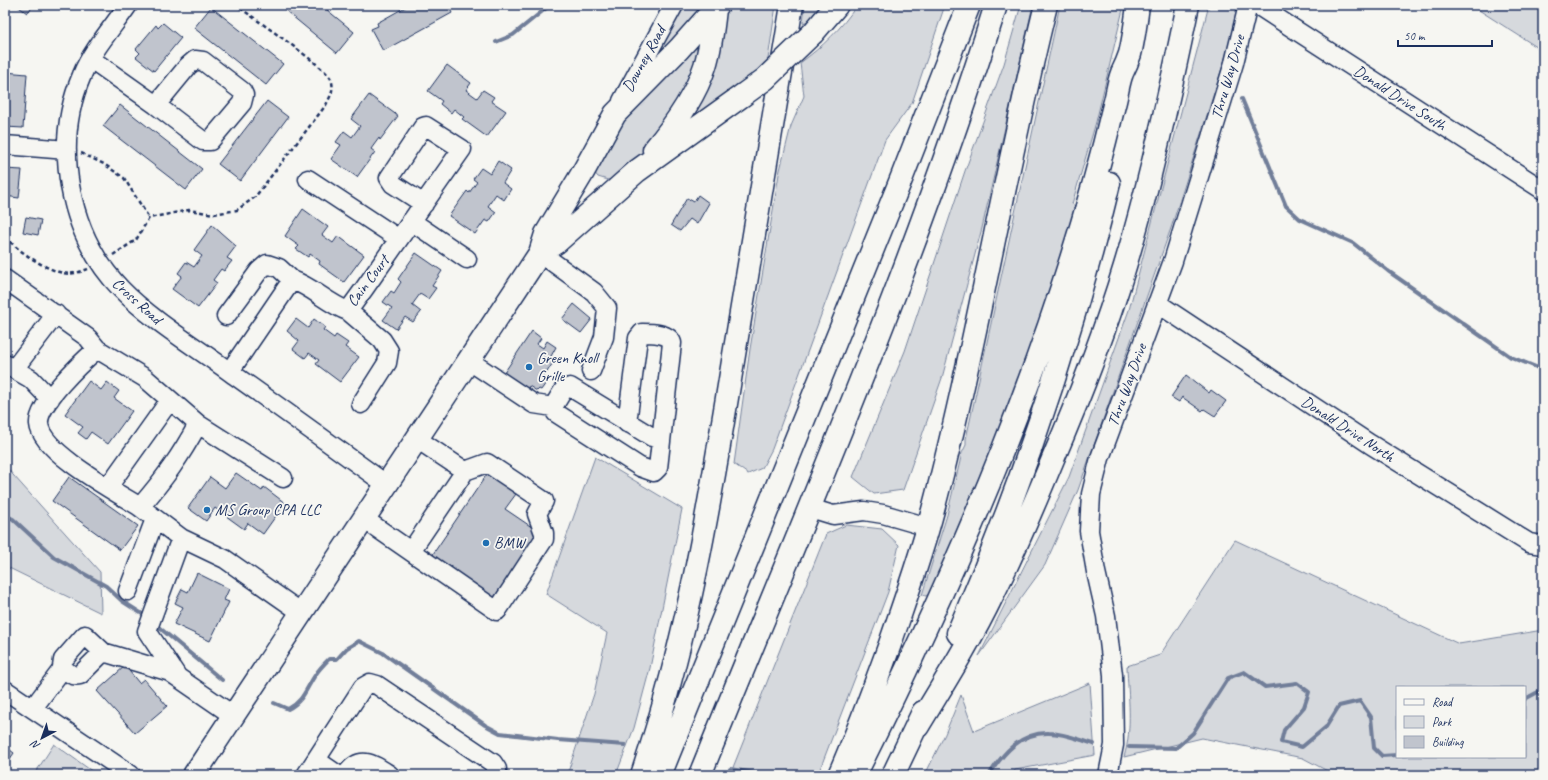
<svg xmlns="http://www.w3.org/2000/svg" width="1548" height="780" viewBox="0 0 1548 780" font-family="Caveat,sans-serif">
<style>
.green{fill:#d6d9dd;stroke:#78849e;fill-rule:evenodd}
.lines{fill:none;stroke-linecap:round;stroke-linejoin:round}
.stream{stroke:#717e99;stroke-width:4}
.building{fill:#c0c4cd;stroke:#1b2f5e}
.minor-casing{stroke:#1b2f5e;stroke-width:21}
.highway-casing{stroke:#1b2f5e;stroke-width:25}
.path{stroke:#1b2f5e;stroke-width:2.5;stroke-dasharray:4 3;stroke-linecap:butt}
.minor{stroke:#f6f6f2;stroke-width:18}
.highway{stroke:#f6f6f2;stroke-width:22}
.highway-bridge-casing{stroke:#1b2f5e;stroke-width:25;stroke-linecap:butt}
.highway-bridge{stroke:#f6f6f2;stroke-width:22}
.poi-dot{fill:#1f6fb2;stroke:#f6f6f2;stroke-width:1.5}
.labels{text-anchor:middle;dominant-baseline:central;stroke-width:3.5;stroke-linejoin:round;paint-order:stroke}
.street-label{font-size:16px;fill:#1b2f5e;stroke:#f6f6f2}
.poi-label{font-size:16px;fill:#1b2f5e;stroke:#f6f6f2;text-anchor:start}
</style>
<rect width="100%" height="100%" fill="#f6f6f2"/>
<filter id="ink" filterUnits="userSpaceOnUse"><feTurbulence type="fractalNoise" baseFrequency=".025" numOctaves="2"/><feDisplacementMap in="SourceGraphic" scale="8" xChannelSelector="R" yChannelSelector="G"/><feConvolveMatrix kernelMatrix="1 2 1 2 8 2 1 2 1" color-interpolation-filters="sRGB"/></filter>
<g filter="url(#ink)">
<path class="green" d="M682 5H706L644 75Z
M731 5H776L767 66 684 126 725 15Z
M805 5H825L813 19 803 23Z
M857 5H945L912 103 885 140 772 449 762 468 748 474 734 464 750 349 779 174 791 126 804 96 800 63C822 47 842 28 857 5Z
M1021 5H1033L982 228 942 378 903 490 874 494 853 477 905 351 965 171 1004 64Z
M1060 5H1124L1096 122 1072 204 1076 207 1066 244 1033 339 993 445 958 527 959 528 929 594 926 596 922 595 947 515 962 453 966 445V439Z
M1209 5H1242L1171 228 1078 490 1045 565 979 656 1069 477 1129 310Z
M1471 5H1543V51Z
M701 37 692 83 646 150 618 177 608 180 598 177 594 172 611 139 626 118Z
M595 457 682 509 650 668 634 728 616 775H567L594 694 607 633 546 594Z
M5 466 100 572 101 613 5 566Z
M846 525 882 529 899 545 888 592 820 769 817 775H730L826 534Z
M1235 540 1459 644 1543 630V775H1335L1303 758 1202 738 1124 757C1133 727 1128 697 1127 666L1160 655ZM1397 687H1525V757H1397Z
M1090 683 1095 755 1015 770 1012 775H925L945 734 961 695 974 731Z
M54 744 96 774 95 775H34Z"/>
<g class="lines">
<path class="stream" d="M496 42 513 35 550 5
M1242 99 1286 206 1300 219 1353 243 1388 271 1511 357 1536 367 1543 371
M5 515 13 519 54 557 106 586 122 601 147 617
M155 624 222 680
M1525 699 1538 692 1543 694
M274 703 288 709C304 701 306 688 316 674 319 669 324 664 329 659H337L347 648 359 641 383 653 485 725 500 733 558 740 625 745
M1129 747 1176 748 1193 733 1228 678 1244 672 1265 687 1297 683 1309 692 1304 707 1284 730 1281 742 1302 747 1326 727 1339 706 1360 701 1371 717 1374 748 1382 756 1397 755
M730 769 767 775
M989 775C1003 753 1021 732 1049 733 1064 733 1080 740 1094 744"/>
</g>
<path class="building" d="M16 5H34L27 13Z
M291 5H321L354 32 337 53 286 11Z
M409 5H448L452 13 383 51 371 29 378 26 377 23Z
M211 7 283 64 266 85 194 28Z
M163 23 181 38 154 71 136 57 140 53 136 49 156 25 158 28Z
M447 65 471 83 466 90 477 98 483 90 494 97 491 101 506 111 487 137 462 119 464 117 454 109 451 113 440 104 442 101 428 91Z
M5 72 27 74 23 128 5 127Z
M369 95 398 116 380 140 379 138 371 149 375 152 357 177 331 159 341 145 336 142 344 131 352 137 360 126 351 119Z
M267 101 288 117 240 181 218 164Z
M120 105 202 169 186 190 103 126Z
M498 161 511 170 503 183 511 189 504 200 496 194 488 206 496 212 489 222 485 220 475 234 449 216 467 191 469 193 477 182 473 179 481 168 490 174Z
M5 169 22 170 19 198 5 196Z
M698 195 709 203 697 224 690 219 680 231 671 225 687 198 694 202Z
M303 209 328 227 322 235 333 243 338 236 364 255 344 282 319 264 320 261 310 254 308 257 296 249 299 246 285 236Z
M26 217 41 220 38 235 23 232Z
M212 225 236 246 227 258 232 261 224 271 221 269 213 280 217 283 198 308 172 289 182 276 178 273 186 262 194 267 202 256 194 250Z
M416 253 442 271 432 286 436 288 428 299 420 294 412 305 421 312 413 322 405 317 396 329 383 320 392 308 383 302 391 291 394 293 401 282 398 279Z
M5 290 12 295 5 305Z
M574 304 592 319 581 333 562 319Z
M296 319 308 328 314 319 325 327 323 330 334 338 336 335 348 343 345 347 359 357 340 382 316 364 319 360 309 353 305 358 293 349 299 341 287 331Z
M532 331 541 338 537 344 543 348 547 341 556 347 550 358 554 361 542 380 546 383 541 390 539 389 537 391 529 386 528 389 504 373Z
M1186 375 1209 393 1211 390 1226 401 1215 416 1204 409 1202 411 1182 397 1179 402 1171 397Z
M89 381 101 390 107 382 119 391 114 398 132 411 108 444 91 432 86 439 78 433 83 427 65 414Z
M236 473 262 491 264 487 285 503 263 534 248 523 244 529 215 508 206 521 188 508 210 477 225 488Z
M487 474 516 494 505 509 539 532 493 599 433 558 435 556 433 554Z
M69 477 138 526 120 550 52 501Z
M197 573 229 589 224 600 229 602 210 641 174 624 183 607 175 603 182 589 188 592Z
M125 666 139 683 144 679 167 706 135 733 97 691Z
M5 746 14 753 5 766Z"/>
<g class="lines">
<g class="minor-casing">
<path id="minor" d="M128 5C113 27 92 50 82 75 52 145 68 234 121 289 151 320 199 349 234 375 285 411 336 448 387 485
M1257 5 1543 190
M91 59 156 105 203 141H210L242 103 244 95 242 91 203 61 195 60 188 66 156 105
M622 101 674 5
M5 145 67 150
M308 179 399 239
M411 221 467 259
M540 253 594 292 607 308 604 337 591 371
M5 279 88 338 97 349
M1157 303 1370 444 1529 543 1543 545
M348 311 382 340 389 351 387 363 361 404
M226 316 259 271 267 264 279 268 292 280
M97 349 145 378 198 424C180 457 165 478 140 507 116 492 41 452 39 424 37 404 82 362 97 349Z
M468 360 534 404 553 407 556 413 640 467 654 472 658 468 672 343C669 333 652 333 642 333L638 338 627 423
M5 364 31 379 50 399
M14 369 56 314
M230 371 292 280C313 287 328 304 348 311L364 289 462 149 426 126 423 127 389 178 393 184 424 204
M553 407 564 389 570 387 652 437 661 439
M198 424 283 478
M417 439 465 471
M108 487 170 400
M140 507 181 538 225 559 302 613
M810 508 833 515 864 511 883 514 928 527
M364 519 497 611 544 539V533L537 514 544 501 487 463 465 471 411 551
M128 591 155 519
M103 652 80 675C71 677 68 672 62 667L63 660 85 635 103 652 170 672 234 716
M177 676 147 631 181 538
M5 690 131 775
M33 708 63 668
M316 760 338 775
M306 775 363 687 370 683 377 685 493 763 497 769V775
M346 775C360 754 373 764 390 775
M1108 775 1114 745 1113 675 1106 616 1096 572 1089 531 1091 494 1100 458 1173 261 1234 63 1248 5"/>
</g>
<g class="highway-casing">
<path id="highway" d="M813 33 837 5
M654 150C674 126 695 97 705 66 711 47 713 28 715 9
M540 253 557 242 637 171 743 95
M958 633C1021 488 1072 337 1109 183
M918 726C944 683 971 640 993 594 1015 550 1034 505 1053 459 1080 396 1105 332 1125 266 1151 180 1170 93 1188 5
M194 775 540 253 546 234 582 174 615 114 679 49 718 5
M642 775C688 639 711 497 734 355 753 239 773 122 792 5
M660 775 902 177 969 5
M700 775C803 520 914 268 996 5
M839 775C858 732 874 688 890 644 905 600 921 556 933 510 977 343 1004 173 1046 5
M855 775C962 561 1058 339 1114 105 1117 95 1118 83 1122 73 1125 67 1128 60 1130 54 1134 38 1136 21 1138 5
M893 775 923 712"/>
</g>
<path class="path" d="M81 153 104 164 124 178 149 218
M5 237C19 251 44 269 63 273 72 275 80 272 88 269
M113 255 136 240 149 218 189 210 214 214 237 210 255 197 326 105C330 97 335 89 331 79 326 67 252 17 236 5"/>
<use href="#minor" class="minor"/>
<use href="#highway" class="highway"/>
<g class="highway-bridge-casing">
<path id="highway-bridge" d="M743 95 765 79 813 33"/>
</g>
<use href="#highway-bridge" class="highway-bridge"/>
</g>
</g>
<g class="poi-dot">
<circle cx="529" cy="367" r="4"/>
<circle cx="207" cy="510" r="4"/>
<circle cx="486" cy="543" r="4"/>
</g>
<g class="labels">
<g class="street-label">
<text transform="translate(644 59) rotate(-61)">Downey Road</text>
<text transform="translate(1228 77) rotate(-74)">Thru Way Drive</text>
<text transform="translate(1400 98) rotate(33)">Donald Drive South</text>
<text transform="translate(368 281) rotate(-53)">Cain Court</text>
<text transform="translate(137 301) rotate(42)">Cross Road</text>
<text transform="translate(1127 385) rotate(-70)">Thru Way Drive</text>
<text transform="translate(1348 429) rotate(33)">Donald Drive North</text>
</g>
<g class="poi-label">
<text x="537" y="358">Green Knoll<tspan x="537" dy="18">Grille</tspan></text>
<text x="215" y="510">MS Group CPA LLC</text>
<text x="494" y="543">BMW</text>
</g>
</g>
<rect width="1548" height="780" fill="none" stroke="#f6f6f2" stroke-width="20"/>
<rect x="10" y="10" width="1528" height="760" fill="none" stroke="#1b2f5e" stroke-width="1.5" filter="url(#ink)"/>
<rect x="1396" y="686" width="130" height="72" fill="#f6f6f2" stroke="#9ea6b7"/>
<rect x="1404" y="699" width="20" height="6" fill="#f6f6f2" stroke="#9ea6b7"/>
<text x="1432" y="706" font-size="12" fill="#1b2f5e">Road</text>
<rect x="1404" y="716" width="20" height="12" fill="#d6d9dd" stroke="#9ea6b7"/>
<text x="1432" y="726" font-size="12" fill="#1b2f5e">Park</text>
<rect x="1404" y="736" width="20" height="12" fill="#c0c4cd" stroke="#9ea6b7"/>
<text x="1432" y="746" font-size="12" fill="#1b2f5e">Building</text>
<g transform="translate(42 738) rotate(221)" stroke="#f6f6f2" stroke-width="3" paint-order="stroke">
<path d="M0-3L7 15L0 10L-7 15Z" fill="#1b2f5e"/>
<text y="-6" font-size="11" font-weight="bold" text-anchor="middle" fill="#1b2f5e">N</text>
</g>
<path d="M1398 40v6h94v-6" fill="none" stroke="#1b2f5e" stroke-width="2"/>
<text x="1404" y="40" font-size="12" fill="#1b2f5e" stroke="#f6f6f2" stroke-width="3" paint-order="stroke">50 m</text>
</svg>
